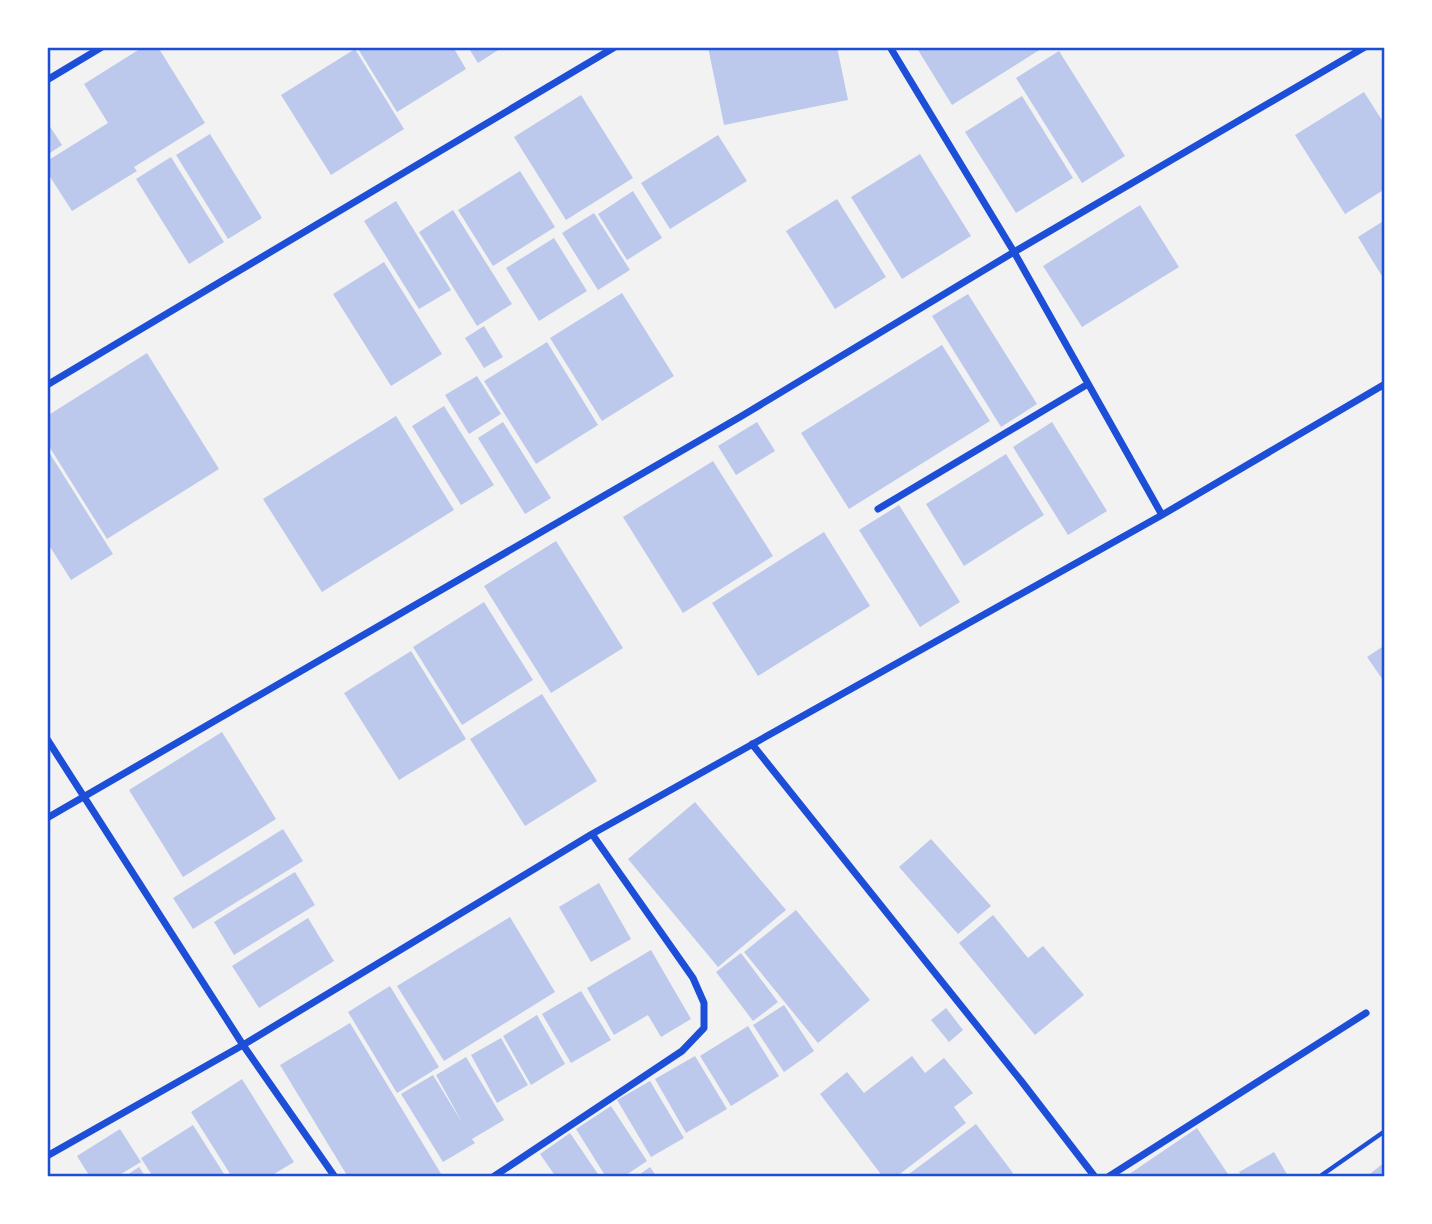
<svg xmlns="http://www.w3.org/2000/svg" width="1432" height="1224" viewBox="0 0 1432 1224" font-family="'Times New Roman',serif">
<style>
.building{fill:#bdc9ec}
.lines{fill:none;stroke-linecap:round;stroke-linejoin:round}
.path{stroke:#1d4ed8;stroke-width:4.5}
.minor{stroke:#1d4ed8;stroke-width:7}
.neatline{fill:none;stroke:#1d4ed8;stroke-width:2.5}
</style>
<rect width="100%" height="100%" fill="#f2f2f2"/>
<path class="building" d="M143 47H158L205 123 134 167 137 171 72 211 47 172V161L108 123 84 84Z
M360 47H453L466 69 397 112 358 49Z
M468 47H503L478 63Z
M708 47H837L848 100 724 125Z
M922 47H1044L952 105 918 50Z
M355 49 404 129 331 175 281 95Z
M1059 51 1125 156 1082 183 1016 78Z
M1364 92 1385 125V189L1345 214 1295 135Z
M581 95 633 178 566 220 514 137Z
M1022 96 1073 178 1016 213 965 132Z
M47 122 62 145 47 155Z
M210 134 262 218 228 239 176 155Z
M718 135 747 181 670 229 641 183Z
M920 154 971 236 902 279 851 197Z
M171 157 224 242 189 264 136 179Z
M520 171 555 227 493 266 458 210Z
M633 191 662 238 627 260 598 214Z
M837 199 886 277 835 309 786 231Z
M396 201 451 290 419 309 364 221Z
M1140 205 1179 267 1082 327 1043 266Z
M453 210 512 304 477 326 419 232Z
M594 213 630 270 598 290 562 233Z
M1385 220V281L1358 237Z
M554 238 587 291 539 321 506 268Z
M384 262 442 354 391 386 333 294Z
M622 293 674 376 602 421 550 338Z
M968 294 1037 404 1001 427 932 316Z
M484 326 503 357 484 368 465 338Z
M547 342 598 425 536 464 484 381Z
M942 345 990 421 849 509 801 433Z
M147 353 219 469 107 539 47 443V416Z
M477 376 501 414 469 434 445 395Z
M444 406 494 485 461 505 412 426Z
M396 416 454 510 322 592 263 499Z
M503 422 551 498 525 514 478 438Z
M757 422 775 451 736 475 718 446Z
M1052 422 1107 511 1068 535 1013 447Z
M47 449 113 554 71 580 47 542Z
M1006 454 1044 515 964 566 926 504Z
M713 461 773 556 683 613 623 517Z
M899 505 960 602 920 627 859 530Z
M824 532 870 606 758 676 712 603Z
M556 541 623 648 551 693 484 586Z
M484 602 533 680 462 725 413 647Z
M1385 645V683L1367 657Z
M411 651 466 739 399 780 344 693Z
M542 694 597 781 525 826 470 739Z
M222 732 276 819 183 877 129 790Z
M695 802 786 910 718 967 628 859Z
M283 829 303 861 193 929 173 898Z
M931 839 991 906 958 934 899 867Z
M295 872 315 905 234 955 214 922Z
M599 883 631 939 591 962 559 907Z
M796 910 870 1000 818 1043 744 952Z
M993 915 1028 958 1043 946 1084 995 1035 1035 959 943Z
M510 917 555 992 444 1061 397 986Z
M308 918 334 961 259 1008 232 966Z
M651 950 691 1019 661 1037 648 1015 614 1035 587 988Z
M741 953 778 1002 753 1021 716 972Z
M390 986 439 1067 397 1093 348 1012Z
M581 991 611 1040 571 1063 542 1014Z
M784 1005 814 1051 784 1072 753 1025Z
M946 1008 963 1030 949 1042 931 1020Z
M537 1015 565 1064 531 1085 503 1036Z
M350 1023 443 1177H348L280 1065Z
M748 1026 779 1076 731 1106 700 1056Z
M501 1038 528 1085 497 1103 471 1055Z
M695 1056 727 1109 686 1133 655 1079Z
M912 1056 925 1073 944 1058 973 1093 954 1107 966 1123 896 1177H883L820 1094 847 1072 864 1093Z
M466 1057 504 1120 472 1139 475 1143 443 1162 401 1094 433 1075 463 1124 436 1075Z
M242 1079 294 1162 269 1177H232L191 1112Z
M650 1081 684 1138 651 1157 617 1100Z
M611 1106 647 1161 623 1177H606L576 1129Z
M976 1124 1013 1173 1008 1177H905Z
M193 1125 226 1177H153L141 1158Z
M1197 1128 1230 1177H1125Z
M120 1129 141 1162 116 1177H90L77 1156Z
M570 1133 600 1177H556L540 1154Z
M1274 1152 1288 1176 1242 1177 1239 1172Z
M1385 1162V1177H1366Z
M139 1167 146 1177H124Z
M650 1167 657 1177H636Z"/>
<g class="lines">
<path class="path" d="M1319 1177 1385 1131"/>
<path class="minor" d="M890 47 1014 252 1162 515
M47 80 102 47
M47 385 615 47
M878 509 1088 384
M47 739 243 1045 335 1177
M752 744 1022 1082 1095 1177
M47 818 740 417 1014 252 1365 47
M47 1156 243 1045 592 834 1162 515 1385 384
M493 1177 682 1051 704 1028V1003L693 978 592 834
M1108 1177 1366 1013"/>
</g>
<rect width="1432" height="1224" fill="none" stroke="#ffffff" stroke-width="98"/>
<rect x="49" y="49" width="1334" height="1126" class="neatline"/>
</svg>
